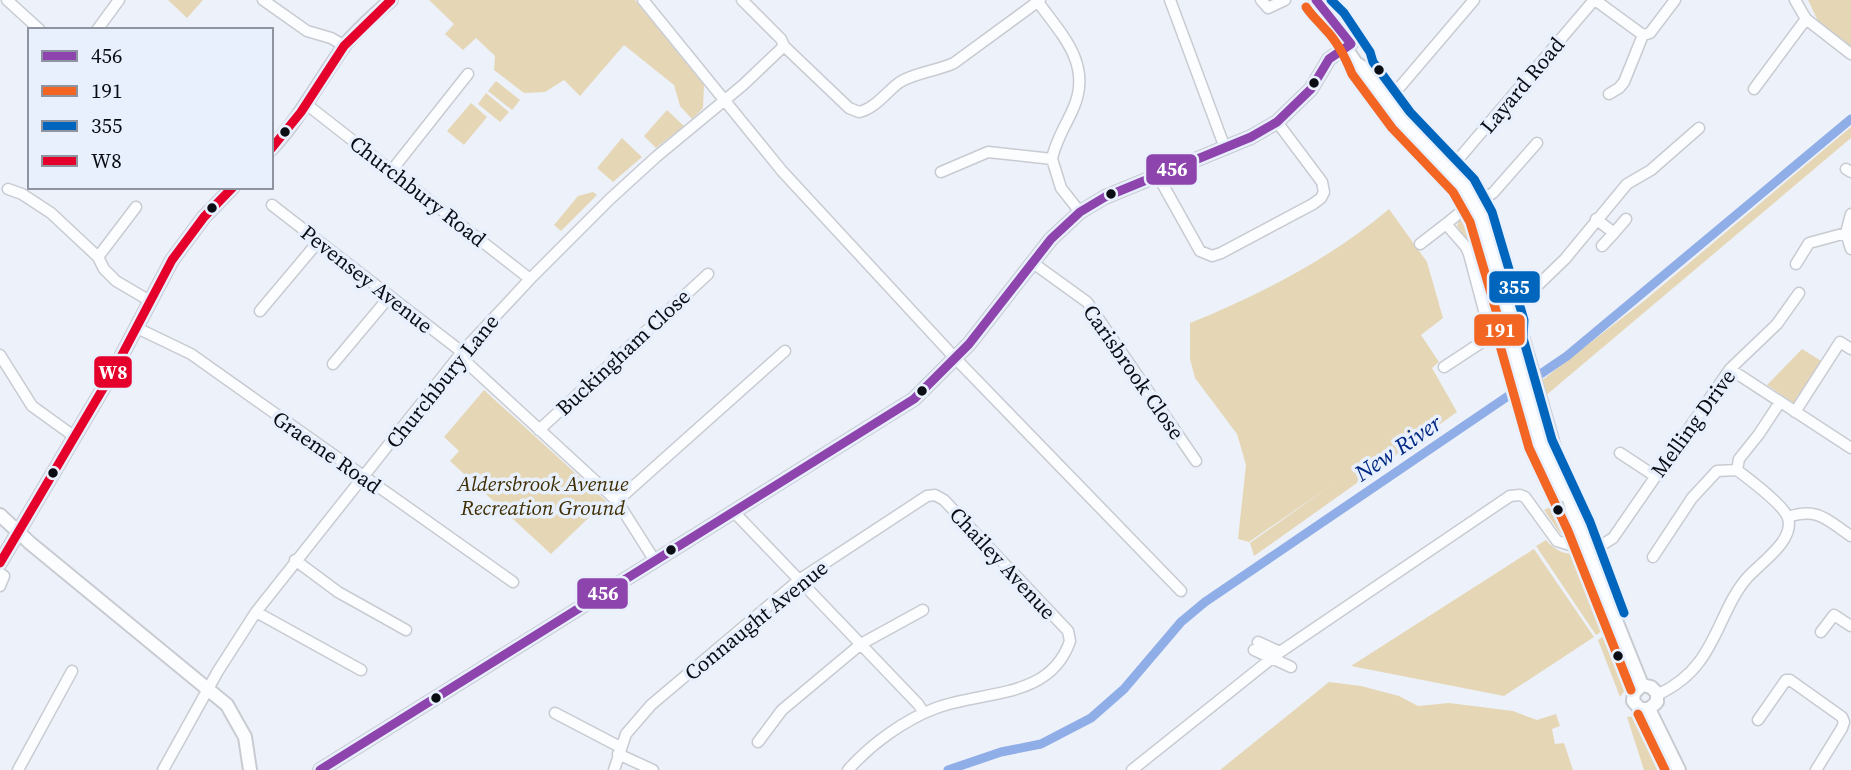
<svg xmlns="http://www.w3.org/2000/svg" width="1851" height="770" viewBox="0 0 1851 770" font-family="'Source Serif 4',serif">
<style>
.green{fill:#e5d7b6}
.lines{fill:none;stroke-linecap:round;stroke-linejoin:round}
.canal{stroke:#8fade7;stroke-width:9}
.minor-casing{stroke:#c8cbd2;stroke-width:13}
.tertiary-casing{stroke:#c8cbd2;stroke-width:16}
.minor{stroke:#fcfdfe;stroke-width:10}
.tertiary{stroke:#fcfdfe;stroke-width:12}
.bus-1-casing{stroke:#e8f0fe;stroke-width:14}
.bus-2-casing{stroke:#e8f0fe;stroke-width:14}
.bus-3-casing{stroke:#e8f0fe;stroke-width:14}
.bus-4-casing{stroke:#e8f0fe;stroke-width:14}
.bus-1{stroke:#8e44ad;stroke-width:9}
.bus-2{stroke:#f26522;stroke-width:9}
.bus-3{stroke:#0065bd;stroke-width:9}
.bus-4{stroke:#e4002b;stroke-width:9}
.bus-dot{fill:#0a0d13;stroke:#e8f0fe;stroke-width:2.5}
.labels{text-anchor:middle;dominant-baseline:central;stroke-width:7;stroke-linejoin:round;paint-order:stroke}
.street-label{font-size:21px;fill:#0a0d13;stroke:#e8f0fe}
.park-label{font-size:21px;font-style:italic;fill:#402e02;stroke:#e8f0fe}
.water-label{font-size:23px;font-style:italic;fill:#012983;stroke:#e8f0fe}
.line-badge{stroke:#e8f0fe;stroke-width:2.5}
.badge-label{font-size:19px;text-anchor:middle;font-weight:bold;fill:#fff}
</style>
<rect width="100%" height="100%" fill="#edf1f9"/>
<path class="green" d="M168 0H203L187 18Z
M429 0H635L704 85 703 108 692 119 680 106 674 85 624 45 580 96 564 80 545 92 524 93 494 70 495 56 476 38 463 50 445 34 454 24Z
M1808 0H1851V48L1818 21Z
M496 81 520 100 512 110 488 91Z
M486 93 509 112 500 122 478 104Z
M471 103 487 117 464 145 447 131Z
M667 110 684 126 656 148 644 136Z
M1851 127V138L1544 397 1541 381 1644 301Z
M622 138 642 157 613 182 597 168Z
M593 192 597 195 561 231 554 225 578 196Z
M1389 209 1427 262 1443 318 1421 335 1439 362 1432 368 1457 412 1254 556 1250 543 1333 484 1249 542 1238 539 1246 465 1237 434 1195 378 1190 359V323C1261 294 1330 259 1389 209Z
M1465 216 1469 217 1504 340 1495 345 1493 341 1494 325 1473 248 1457 226 1459 220Z
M1802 349 1823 362 1795 404 1767 385Z
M484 390 606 501 551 554 450 461 459 451 444 437Z
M1553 506 1567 534 1565 536 1560 533 1544 510Z
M1546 540C1555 550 1562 554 1576 554L1607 628 1596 635 1536 546Z
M1534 549 1594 637 1504 696 1351 666Z
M1609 632 1628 686 1620 697 1598 640Z
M1329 682 1361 686 1399 696 1418 706 1449 703 1513 711 1537 720 1556 714 1560 726 1552 729 1555 744 1564 743 1573 770H1220Z
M1638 716 1644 722 1666 770H1644L1627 717Z"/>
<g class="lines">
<path class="canal" d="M948 770 1001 752 1041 744 1091 718 1124 689 1181 622 1205 602 1567 356 1851 119"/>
<g class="minor-casing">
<path id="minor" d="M7 0 40 30
M263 0 307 31 331 38 345 46
M643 0 782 171 956 359 1181 591
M742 0 781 39 784 46 849 108 859 112C875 109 887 91 900 82 917 72 937 71 954 63L1040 0
M1170 0 1225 148
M1261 0 1268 8 1285 0
M1595 0 1643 35 1650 33 1675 0
M1795 0 1806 19 1851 54
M1038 2C1062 35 1093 65 1073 109 1066 125 1055 142 1052 159L1061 188 1080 212
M1323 11 1335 0
M97 30 119 0
M1754 89 1806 19
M1609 94 1619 88 1624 82 1643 35
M1387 102 1474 0
M306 104 530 279
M1450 169 1594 0
M1846 169 1851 172
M392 170 468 74
M941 172 988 152 1052 159
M1158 176 1200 251 1212 256 1221 253 1313 204 1321 198 1324 192 1322 182 1277 122
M8 189 22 194 51 213 98 257 104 269 116 281 150 301
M272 205 462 352 465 361 617 501 655 561
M1851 214 1846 233 1851 249
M1596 219 1614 233 1626 219
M1420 244 1446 224
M1602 246 1614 233
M98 257 136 207
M1033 263 1087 302 1196 461
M1796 264 1809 243 1846 233
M1506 302 1536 287 1565 259 1627 184 1651 170 1699 128
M260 311 318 242
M137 328 191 354 513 582
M0 355 32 406 75 437
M333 364 390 296
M1444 367 1482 342 1490 333 1469 254 1466 247 1446 224 1463 210 1493 193 1537 143
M1730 369 1851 448
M1795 412 1840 342 1851 349
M539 430 708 274
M1620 453 1655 476
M1737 470 1739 459 1759 434 1780 402
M617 501 785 351
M734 512 918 704 924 713
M1788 517C1818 507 1827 520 1851 536
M1589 553 1613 538 1730 369 1777 324 1799 293
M1653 557 1692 498 1717 471 1737 470C1749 479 1784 505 1788 518 1795 541 1760 563 1747 578 1726 602 1719 636 1699 662 1688 677 1674 687 1657 695
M295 560 338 592 406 630
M0 573 4 576 0 586
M256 612 361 670
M1821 632 1834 615 1851 626
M1258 642 1280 652 1510 496 1520 495 1525 497 1557 541 1570 545 1584 541
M1254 650 1291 667
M555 713 620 747
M1758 720 1786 680H1790L1842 717 1844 722 1842 728 1816 770
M758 742 782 710 861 644 923 610
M618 754 653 770
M18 770 72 671
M163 770 218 671 256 612 462 352 530 279 610 199 656 157 743 85 784 46
M614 770 626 734 651 705 799 580 927 496 935 495 944 500 1068 631 1070 641C1050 700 983 690 936 708 904 720 871 744 848 770
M1132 770 1271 659"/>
</g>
<g class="tertiary-casing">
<path id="tertiary" d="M1316 0 1331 17
M1326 14 1329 24 1356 63 1362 67 1401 120 1463 185 1474 204 1481 217 1512 323 1522 336 1574 516
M271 149C300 118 320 80 344 46 358 29 374 15 391 0
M1512 323 1511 339 1540 444 1563 495
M1572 511 1642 685
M0 515 30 543 227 705 245 737 250 770
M0 563 114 370 172 260 204 217 233 187
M1642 685 1634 693 1633 701 1640 709H1649
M1642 685 1651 687 1657 693V702L1649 709
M1649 709 1679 770
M320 770 914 399 969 344 1051 239 1080 212 1105 197 1251 137 1277 122 1311 89 1329 59 1351 44"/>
</g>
<use href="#minor" class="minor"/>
<use href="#tertiary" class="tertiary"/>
<g class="bus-1-casing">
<path id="bus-1" d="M320 770 914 399 969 344 1051 239 1080 212 1105 197 1251 137 1277 122 1311 89 1329 59 1351 44 1316 0"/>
</g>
<g class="bus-2-casing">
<path id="bus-2" d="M1306 7C1312 16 1319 22 1325 29 1337 41 1346 59 1352 74L1392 128 1453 192 1470 222 1500 324 1499 342 1529 448 1568 531 1631 690
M1638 714 1665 770"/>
</g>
<g class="bus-3-casing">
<path id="bus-3" d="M1331 0 1344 13 1370 52 1373 62 1410 112 1474 179 1492 212 1524 320 1523 338 1552 440 1590 522 1624 613"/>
</g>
<g class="bus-4-casing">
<path id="bus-4" d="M271 149 301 112 344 46 391 0
M0 563 114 370 172 260 204 217 233 187"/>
</g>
<use href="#bus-1" class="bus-1"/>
<use href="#bus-2" class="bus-2"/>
<use href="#bus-3" class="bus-3"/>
<use href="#bus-4" class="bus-4"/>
</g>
<g class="bus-dot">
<circle cx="1379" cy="70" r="6"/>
<circle cx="1314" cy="83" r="6"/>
<circle cx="285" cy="132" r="6"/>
<circle cx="1111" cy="194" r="6"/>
<circle cx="212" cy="208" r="6"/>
<circle cx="922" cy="391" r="6"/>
<circle cx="53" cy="473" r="6"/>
<circle cx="1558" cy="510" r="6"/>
<circle cx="671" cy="550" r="6"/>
<circle cx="1618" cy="656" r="6"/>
<circle cx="436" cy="698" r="6"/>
</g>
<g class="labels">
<g class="street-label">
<text transform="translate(1522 85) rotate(-50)">Layard Road</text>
<text transform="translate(418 191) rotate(38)">Churchbury Road</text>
<text transform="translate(367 279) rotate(38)">Pevensey Avenue</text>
<text transform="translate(623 352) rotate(-43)">Buckingham Close</text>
<text transform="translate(1134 372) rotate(55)">Carisbrook Close</text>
<text transform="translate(442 381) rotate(-51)">Churchbury Lane</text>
<text transform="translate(1693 423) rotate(-54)">Melling Drive</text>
<text transform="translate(327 452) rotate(35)">Graeme Road</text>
<text transform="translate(1003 563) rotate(47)">Chailey Avenue</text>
<text transform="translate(756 620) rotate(-39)">Connaught Avenue</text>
</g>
<g class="park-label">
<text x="543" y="483">Aldersbrook Avenue<tspan x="543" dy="24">Recreation Ground</tspan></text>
</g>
<g class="water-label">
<text transform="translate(1398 448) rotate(-34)">New River</text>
</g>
</g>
<g class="line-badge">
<rect x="1145" y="153" width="53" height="33" rx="7" fill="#8e44ad"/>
<rect x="1488" y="270" width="53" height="34" rx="7" fill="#0065bd"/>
<rect x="1473" y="313" width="53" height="34" rx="7" fill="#f26522"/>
<rect x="93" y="355" width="40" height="34" rx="7" fill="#e4002b"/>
<rect x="576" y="577" width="53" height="33" rx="7" fill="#8e44ad"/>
</g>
<g class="badge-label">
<text x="1172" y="176">456</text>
<text x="1514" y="294">355</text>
<text x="1500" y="337">191</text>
<text x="113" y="379">W8</text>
<text x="603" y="600">456</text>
</g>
<rect x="28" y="28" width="245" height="161" fill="#e8f0fe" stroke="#8f95a0" stroke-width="2"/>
<rect x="42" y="51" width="35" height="10" fill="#8e44ad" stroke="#8f95a0" stroke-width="2"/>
<text x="91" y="63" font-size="21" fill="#0a0d13">456</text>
<rect x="42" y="86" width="35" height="10" fill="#f26522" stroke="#8f95a0" stroke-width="2"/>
<text x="91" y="98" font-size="21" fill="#0a0d13">191</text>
<rect x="42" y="121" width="35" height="10" fill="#0065bd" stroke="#8f95a0" stroke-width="2"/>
<text x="91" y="133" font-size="21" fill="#0a0d13">355</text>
<rect x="42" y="156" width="35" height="10" fill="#e4002b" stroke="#8f95a0" stroke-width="2"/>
<text x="91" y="168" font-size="21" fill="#0a0d13">W8</text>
</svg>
